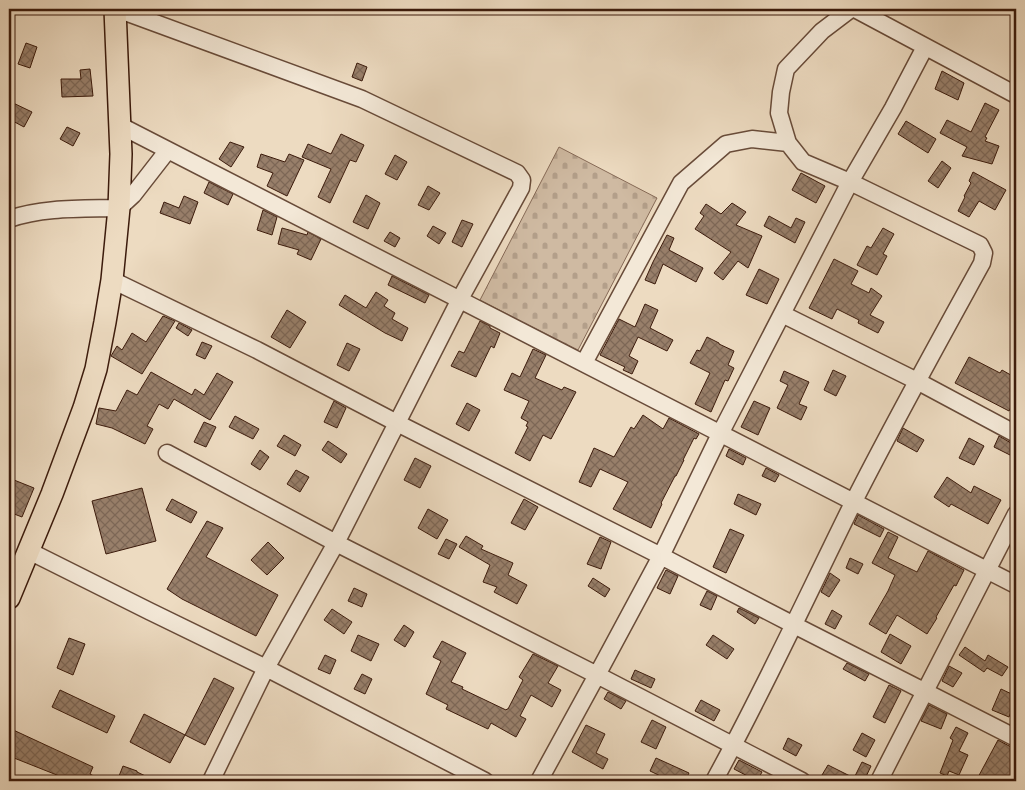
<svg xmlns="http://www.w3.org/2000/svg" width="1025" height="790" viewBox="0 0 1025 790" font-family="'IM FELL English',serif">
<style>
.cemetery{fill:url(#cemetery-stones);stroke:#866a57}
.building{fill:url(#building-cross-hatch);stroke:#3c1b0c}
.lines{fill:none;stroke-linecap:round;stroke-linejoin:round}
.minor-casing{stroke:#684b39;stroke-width:19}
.major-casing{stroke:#3c1b0c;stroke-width:24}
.minor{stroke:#f3e8d7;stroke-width:16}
.major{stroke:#eddbc1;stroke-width:21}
</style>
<defs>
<pattern id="cemetery-stones" width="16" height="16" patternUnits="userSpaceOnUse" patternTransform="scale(1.25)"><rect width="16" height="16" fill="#cfbaa2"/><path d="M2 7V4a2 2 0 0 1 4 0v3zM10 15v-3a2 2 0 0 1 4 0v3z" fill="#b39f8a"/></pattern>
<pattern id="building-cross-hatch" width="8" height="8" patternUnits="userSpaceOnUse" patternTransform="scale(1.25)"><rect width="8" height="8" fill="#987f6a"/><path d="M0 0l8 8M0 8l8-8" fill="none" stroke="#7d6756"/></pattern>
</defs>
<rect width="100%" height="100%" fill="#eddbc1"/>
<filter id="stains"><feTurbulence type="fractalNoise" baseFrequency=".004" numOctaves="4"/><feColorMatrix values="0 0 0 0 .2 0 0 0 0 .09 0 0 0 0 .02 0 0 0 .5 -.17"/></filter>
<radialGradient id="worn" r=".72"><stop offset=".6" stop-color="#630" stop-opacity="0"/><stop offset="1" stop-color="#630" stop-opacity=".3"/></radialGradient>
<path class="cemetery" d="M559 147 657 198 578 350 480 300Z"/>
<path class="building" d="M26 43 37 47 30 68 18 64Z
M357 63 367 67 362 81 352 77Z
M90 69 93 96 62 97 61 79H81L80 70Z
M942 71 964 83 958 100 935 89Z
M9 101 32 112 24 127 9 119Z
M985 103 999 110 985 137 987 138 985 141 999 146 992 164 962 156 967 147 940 133 947 120 971 132Z
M906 121 936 139 928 153 898 134Z
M67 127 80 133 73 146 60 139Z
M341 134 364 145 356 162 350 160 330 203 318 197 331 169 302 157 308 144 331 154Z
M230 142 244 147 231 167 219 159Z
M261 154 285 162 289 154 304 160 287 196 267 186 273 173 257 167Z
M395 155 407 162 397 180 385 174Z
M942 161 951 168 938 188 928 181Z
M973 172 1006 190 995 210 979 201 969 217 958 211 965 197 964 196 971 183 969 181Z
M801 173 825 186 816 203 792 190Z
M209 182 233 194 228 205 204 193Z
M428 186 440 193 429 210 418 205Z
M366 195 380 203 368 229 353 222Z
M184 196 198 202 190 224 160 213 164 202 179 208Z
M732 203 746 212 736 225 762 236 748 268 738 261 723 280 714 273 731 252 695 229 704 216 700 213 706 204 721 214Z
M263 210 277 217 272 235 257 230Z
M769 216 791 228 796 218 805 222 795 243 764 226Z
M462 220 473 224 462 247 452 242Z
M433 226 446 233 439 244 427 236Z
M282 228 307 235 308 232 321 239 311 260 297 254 299 250 278 244Z
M883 228 894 234 883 254 887 256 877 275 857 265 867 246 871 248Z
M390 232 400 238 395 247 384 241Z
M667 235 674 238 669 250 703 268 696 282 663 264 655 284 645 280 653 262Z
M834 259 858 271 851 284 869 293 871 288 882 296 870 315 884 322 878 333 858 323 859 320 837 309 832 319 809 308Z
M759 269 779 279 767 304 746 295Z
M392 276 429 295 425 303 388 285Z
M376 292 388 300 384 306 395 313 392 319 408 328 402 341 385 333 339 305 345 295 366 308Z
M645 304 658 310 650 328 673 340 667 351 638 337 629 356 638 361 632 374 623 370 625 367 600 355 619 319 635 327Z
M287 310 306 322 290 348 271 337Z
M163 316 175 321 142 374 111 356 117 346 122 350 132 333 146 342Z
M480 321 490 326V328L500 333 494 348 491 346 476 377 451 366 459 351 464 353Z
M179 323 192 330 188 336 176 328Z
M707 337 719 343V344L734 351 728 365 734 368 728 381 725 380 711 412 695 404 710 373 690 363 697 350 700 351Z
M202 342 212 346 205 359 196 355Z
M347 343 360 349 349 371 337 365Z
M533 349 546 355 535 378 562 390 564 387 576 392 551 439 543 435 530 461 515 453 528 427 526 426 528 422 521 418 529 401 504 390 512 373 520 377Z
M969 357 1000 373 1002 370 1016 378V398L1009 411 955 383Z
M833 370 846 376 836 396 824 390Z
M784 371 809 382 799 404 807 407 801 420 777 408 788 385 780 381Z
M151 372 192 395 195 389 204 395 217 373 233 382 210 420 174 399 168 409 159 404 147 426 153 429 145 444 112 428 96 424 99 408 116 411 127 390 137 395Z
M334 401 346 408 337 428 324 422Z
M754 401 770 408 758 435 741 427Z
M467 403 480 410 469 431 456 424Z
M643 415 663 429 669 418 699 434 696 439 694 438 683 460H684L676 476H675L661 503 662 504 651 528 613 509 628 482 600 469 591 487 579 482 594 448 614 457 631 427 634 429Z
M235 416 259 429 253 439 229 427Z
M204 422 216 427 206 447 194 442Z
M903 428 924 440 917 452 897 441Z
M284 435 301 445 295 456 277 446Z
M999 436 1011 443 1016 444V458L994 447Z
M969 438 984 446 974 465 959 458Z
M328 441 347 454 341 463 322 450Z
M729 449 746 458 743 465 726 456Z
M260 450 269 457 260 470 251 464Z
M415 458 431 466 420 488 404 480Z
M766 468 779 475 775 482 762 476Z
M296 470 309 477 300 492 287 484Z
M947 477 971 493 974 486 1001 500 988 524 951 504 949 507 934 497Z
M9 478 34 488 22 517 9 512Z
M142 488 156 541 106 554 92 501Z
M738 494 761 504 756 515 734 504Z
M172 499 197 512 191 523 166 510Z
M524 499 538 507 525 530 511 523Z
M428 509 448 520 437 539 418 528Z
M858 515 884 529 880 537 854 524Z
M207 521 223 528 206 557 278 595 256 636 182 599 167 589Z
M730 529 744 535 726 573 713 567Z
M888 532 898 537 888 558 917 572 928 551 964 570 956 586 954 585 936 617 937 618 927 634 897 615 886 634 869 624 888 591 895 575 872 563Z
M466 536 483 546 481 549 513 563 508 575 527 585 517 604 494 592 497 587 483 582 490 565 459 547Z
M600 537 611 542 601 569 587 564Z
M446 539 457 544 449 559 438 554Z
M268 542 284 558 267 575 251 560Z
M850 558 863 564 858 574 846 568Z
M666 570 678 576 670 594 657 588Z
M830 573 840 580 829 597 821 592Z
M593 578 610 589 605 597 588 586Z
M354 588 367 594 362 607 348 601Z
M707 591 717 596 711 610 700 605Z
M739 608 759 618 755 624 737 612Z
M332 609 352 622 344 634 324 620Z
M832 610 842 616 835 629 825 624Z
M404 625 414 632 405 647 394 640Z
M890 634 911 646 901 664 881 652Z
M358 635 379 644 371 661 351 651Z
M713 635 734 649 727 659 706 645Z
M69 638 85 644 73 675 57 668Z
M442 641 466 653 451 682 463 687 462 689 506 710 507 709H508L523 680 519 677 533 654 558 666 548 683 561 690 552 707 531 695 520 716 526 719 516 737 491 723 488 729 446 709 448 705 426 694 441 661 433 657Z
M965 647 985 661 988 655 1008 667 1002 676 987 668 984 672 959 655Z
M325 655 336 660 330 674 318 669Z
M847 663 869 674 865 681 843 669Z
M949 666 962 673 953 687 942 681Z
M635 670 655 679 651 688 631 679Z
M362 674 372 679 365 694 354 689Z
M214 678 234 688 205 745 185 735Z
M889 685 901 691 885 723 873 717Z
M1001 689 1016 696V699L1009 717 992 710Z
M60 690 115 716 107 733 52 707Z
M608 692 626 701 621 709 604 699Z
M701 700 720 710 714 721 695 711Z
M929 705 947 714 941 729 921 721Z
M144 714 185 735 170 763 130 742Z
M652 720 666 727 656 749 641 742Z
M586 725 605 734 596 753 608 759 603 769 572 752Z
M956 727 968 733 959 751 968 755 959 775 949 771 947 776 940 773 953 740 950 738Z
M9 728 93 767 90 774 103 781H72L9 756Z
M862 733 875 740 866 757 853 750Z
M788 738 802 745 796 756 783 749Z
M998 740 1011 747 1016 748V781H976Z
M656 758 689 773 685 781H671L650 771Z
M739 760 762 772 757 781 734 769Z
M862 762 871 766 864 781H833L822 775 828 765 854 778Z
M123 766 137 771V772L156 781H117Z"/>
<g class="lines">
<g class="minor-casing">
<path id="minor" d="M117 9 362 99 517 173 522 180 521 188 460 299 336 543 266 668 211 781
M855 9 1016 95
M121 126C420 277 717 433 1016 585
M9 219C44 207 82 209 119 208L133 195 168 150
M112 280 257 350 397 423 661 556 794 625 1016 738
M782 314 917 381 1016 434
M584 363 681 183 726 144 752 139 788 143
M167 453 336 543 597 675 802 781
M29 551 149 611 266 668 485 781
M539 781 597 675 661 556 720 434 850 182 893 108 925 47
M714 781C764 690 807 596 853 503 894 422 938 343 982 263L984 253 980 245 850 182 803 162 788 143 779 113 781 92 786 69 822 31 851 9
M879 781 1016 514"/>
</g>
<g class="major-casing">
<path id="major" d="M9 598 52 494 84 408 96 369 105 322 112 280 119 208 121 154 115 9"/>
</g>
<use href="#minor" class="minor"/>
<use href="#major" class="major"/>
</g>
<rect width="1025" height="790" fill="none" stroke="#eddbc1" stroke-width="30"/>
<rect x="10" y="10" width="1005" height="770" fill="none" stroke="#3c1b0c" stroke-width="2.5"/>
<rect x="15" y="15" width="995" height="760" fill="none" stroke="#3c1b0c"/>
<rect width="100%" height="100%" filter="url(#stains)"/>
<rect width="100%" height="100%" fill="url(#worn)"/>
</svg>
